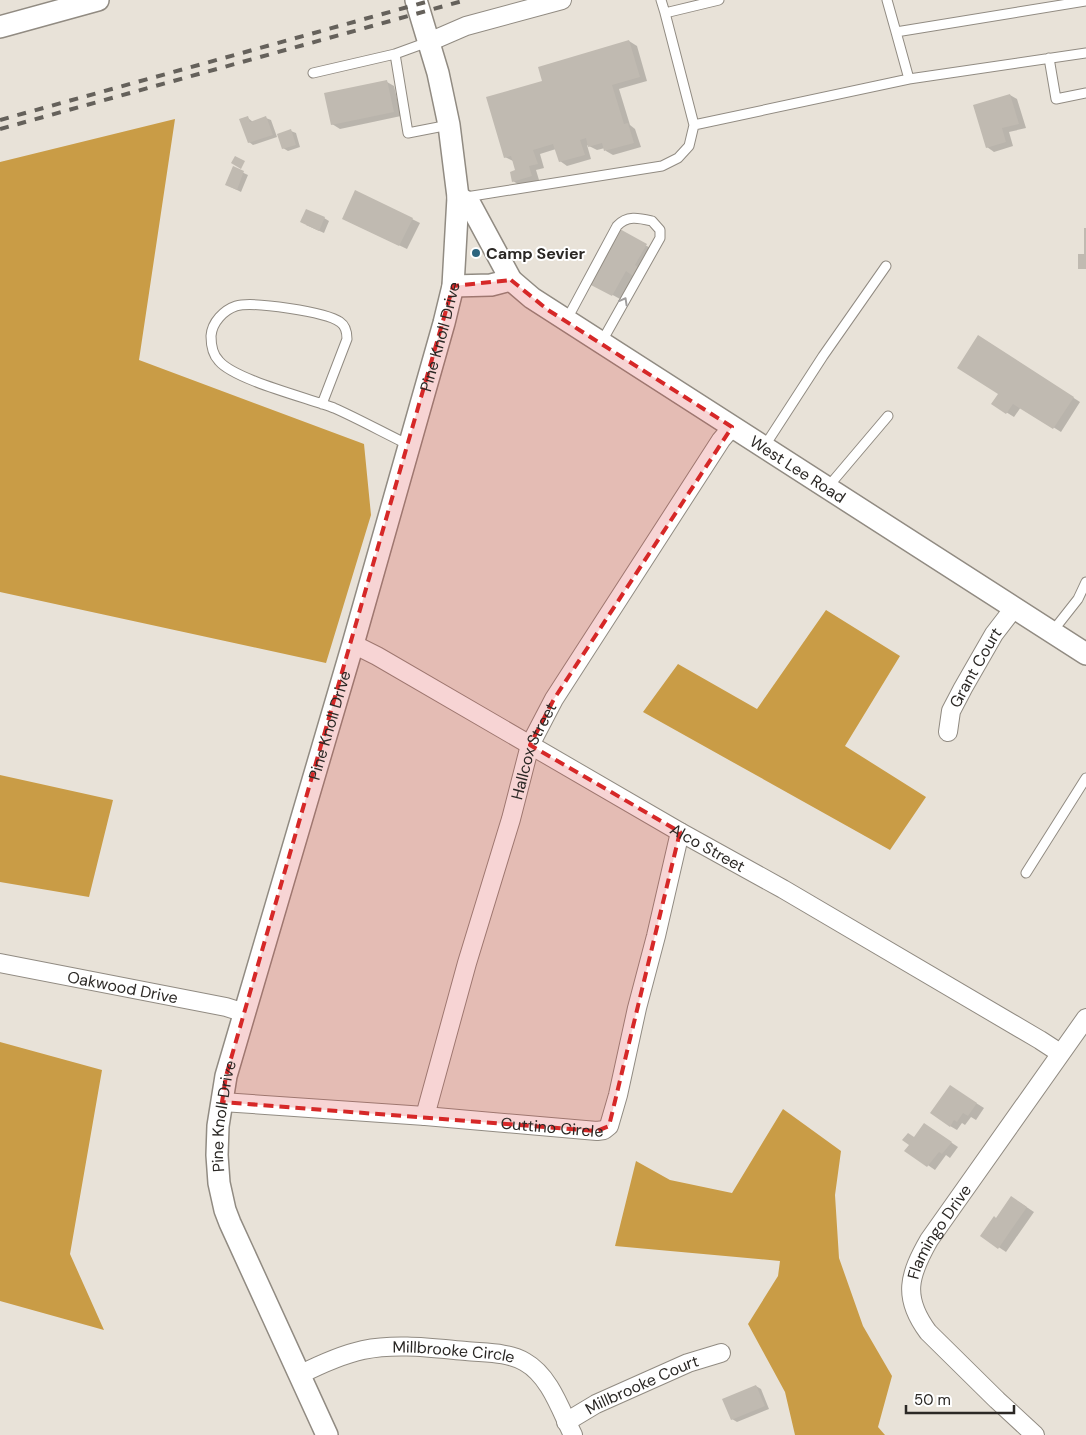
<svg xmlns="http://www.w3.org/2000/svg" width="1086" height="1435" viewBox="0 0 1086 1435" font-family="'DM Sans',sans-serif">
<style>
.forest{fill:#c99c46}
.shadow{fill:#0003}
.building{fill:#c0bab1}
.lines{fill:none;stroke-linecap:round;stroke-linejoin:round}
.service-casing{stroke:#918b82;stroke-width:11}
.minor-casing{stroke:#918b82;stroke-width:20}
.tertiary-casing{stroke:#918b82;stroke-width:24}
.service{stroke:#fff;stroke-width:9}
.minor{stroke:#fff;stroke-width:18}
.tertiary{stroke:#fff;stroke-width:21}
.rail{stroke:#65615b;stroke-width:4;stroke-dasharray:9 9;stroke-linecap:butt}
.oneway{stroke:#a09e9d}
.marked{fill:#d62828;fill-opacity:0.2;stroke:#d62828;stroke-width:4;stroke-dasharray:10 6;stroke-linejoin:round}
.poi-dot{fill:#2c657f;stroke:#fff;stroke-width:2}
.labels{text-anchor:middle;dominant-baseline:central;stroke-width:4;stroke-linejoin:round;paint-order:stroke}
.poi-label{font-size:16px;font-weight:bold;fill:#2b2825;stroke:#fff;text-anchor:start}
.street-label{font-size:16px;fill:#2b2825;stroke:#fff}
</style>
<rect width="100%" height="100%" fill="#e8e2d8"/>
<path class="forest" d="M175 119 139 360 364 444 371 515 326 663 0 592V162Z
M826 610 900 656 845 746 926 797 890 850 643 712 678 664 757 709Z
M0 775 113 800 89 897 0 882Z
M0 1042 102 1070 70 1254 104 1330 0 1301Z
M783 1109 841 1151 835 1195 839 1258 863 1326 892 1376 878 1427 885 1435H795L785 1392 748 1324 778 1276 780 1261 615 1246 636 1161 670 1180 732 1193Z"/>
<path class="shadow" d="M629 41 637 46 647 81 619 89 630 125 635 129 641 147 613 155 606 151 605 148 597 150 587 145 591 159 567 166 560 161 556 149 540 154 544 168 536 170 539 180 521 186 513 181 517 171 513 161 505 157 543 81Z
M387 82 394 86 401 116 340 129 332 124Z
M1010 95 1017 99 1026 128 1009 132 1013 146 994 152 987 147Z
M248 118 253 122 266 118 271 120 277 137 253 145 249 142Z
M291 131 296 133 300 147 288 151 283 148Z
M233 168 248 175 241 192 231 187Z
M324 218 329 221 324 233 306 225Z
M412 219 420 223 407 249 350 222Z
M618 230 654 250 641 279 634 275 620 299 591 283Z
M986 341 1080 402 1061 432 1021 407 1014 417 993 404 1000 394Z
M957 1091 984 1108 976 1120 971 1117 965 1125 962 1123 957 1130 950 1126Z
M931 1129 958 1147 950 1158 946 1155 935 1170 906 1150 915 1138Z
M1019 1202 1034 1212 1006 1252 982 1236 997 1219Z
M756 1386 761 1389 769 1409 737 1422 732 1419Z"/>
<path class="building" d="M629 40 640 77 612 85 624 124 628 123 634 143 604 151 602 143 588 147 586 138 580 140 585 155 559 162 553 144 533 150 538 164 529 166 532 176 512 182 510 172 515 170 511 156 504 158 486 97 542 81 538 67Z
M387 80 394 112 331 125 324 93Z
M1010 94 1019 124 1002 128 1006 142 986 148 973 105Z
M248 116 250 122 266 116 273 135 248 143 239 119Z
M291 129 296 145 282 149 277 134Z
M235 156 245 161 241 169 231 163Z
M233 166 244 171 237 190 225 185Z
M355 190 413 218 399 246 342 219Z
M306 209 325 217 319 231 300 222Z
M618 228 647 244 635 265 638 267 633 276 626 271 612 296 589 284Z
M1084 228H1086V269H1078V254H1084Z
M978 335 1074 397 1053 429 1013 404 1006 414 991 404 998 394 957 368Z
M950 1085 977 1103 968 1116 963 1113 957 1122 954 1120 950 1127 930 1113Z
M924 1123 952 1142 942 1154 939 1152 927 1167 904 1151 909 1145 902 1140 908 1133 914 1137Z
M1011 1196 1027 1207 998 1249 980 1236 994 1216 996 1218Z
M756 1385 765 1406 731 1420 722 1399Z"/>
<g class="lines">
<g class="service-casing">
<path id="service" d="M661 0 665 13 719 0
M887 0 896 32
M1086 1 896 32 909 79 1086 53
M428 42 395 54 408 133 449 125
M1049 58 1056 99 1086 93
M313 73 395 54
M694 125 909 79
M466 197 662 166 678 158 689 146 694 125 665 13
M566 321 617 226C627 215 639 218 652 221L660 230V238L601 343
M322 404 347 339C347 333 346 326 340 322 326 312 253 301 236 306 224 310 212 322 211 336 211 344 213 355 219 361 235 380 308 398 334 408 359 419 384 433 409 445
M764 447 823 356 886 266
M827 488 888 416
M1052 632 1078 599 1086 582
M1026 873 1086 778"/>
</g>
<g class="minor-casing">
<g id="minor">
<path d="M429 42 466 26 562 0"/>
<path id="s1" d="M353 644 377 656 680 832 783 889 1040 1040 1060 1053"/>
<path id="s2" d="M948 732 951 711 963 688 994 634 1014 608"/>
<path id="s3" d="M0 963 226 1007 245 1013"/>
<path id="s4" d="M222 1102 425 1116 597 1131 604 1130 609 1126 618 1095 637 1008 656 936 680 832"/>
<path id="s5" d="M425 1116 467 963 511 819 530 745 554 699 721 440 732 427"/>
<path id="s6" d="M299 1375C319 1365 340 1355 363 1350 396 1343 432 1348 466 1351 485 1353 508 1352 525 1362 550 1376 561 1411 573 1435"/>
<path id="s7" d="M566 1422 596 1404 688 1363 721 1353"/>
<path id="s8" d="M1035 1435 997 1400 928 1332C902 1297 909 1275 929 1240L1086 1018"/>
</g>
</g>
<g class="tertiary-casing">
<g id="tertiary">
<path d="M0 27 98 0"/>
<path id="s9" d="M458 197 470 204 511 280 532 298 1086 654"/>
<path d="M453 286 491 285 511 280"/>
<path id="s10" d="M327 1435 230 1223 225 1210 219 1183 217 1155 218 1126 226 1076 353 644 444 323 453 286 458 197 449 125 438 73 416 0"/>
</g>
</g>
<use href="#service" class="service"/>
<use href="#minor" class="minor"/>
<use href="#tertiary" class="tertiary"/>
<path class="rail" d="M0 120 433 0
M0 129 466 0"/>
</g>
<defs><path id="oneway-chevron" d="M-2-3.5L2.5 0L-2 3.5" fill="none" stroke-width="1.6" stroke-linecap="round" stroke-linejoin="round" transform="scale(1.25)"/></defs>
<use class="oneway" href="#oneway-chevron" transform="translate(624 301) rotate(-61)"/>
<path class="marked" d="M511 280 548 310 732 427 554 699 530 745 680 832 609 1126 597 1131 222 1102 226 1076 453 286Z"/>
<circle class="poi-dot" cx="476" cy="253" r="5"/>
<g class="labels">
<g class="poi-label">
<text x="486" y="253">Camp Sevier</text>
</g>
<g class="street-label">
<text stroke="none"><textPath href="#s10" startOffset="1152">Pine Knoll Drive</textPath></text>
<text stroke="none"><textPath href="#s9" startOffset="444">West Lee Road</textPath></text>
<text stroke="none"><textPath href="#s2" startOffset="71">Grant Court</textPath></text>
<text stroke="none"><textPath href="#s10" startOffset="748">Pine Knoll Drive</textPath></text>
<text stroke="none"><textPath href="#s5" startOffset="381">Hallcox Street</textPath></text>
<text stroke="none"><textPath href="#s1" startOffset="409">Alco Street</textPath></text>
<text stroke="none"><textPath href="#s3" startOffset="125">Oakwood Drive</textPath></text>
<text stroke="none"><textPath href="#s10" startOffset="342">Pine Knoll Drive</textPath></text>
<text stroke="none"><textPath href="#s4" startOffset="331">Cuttino Circle</textPath></text>
<text stroke="none"><textPath href="#s8" startOffset="260">Flamingo Drive</textPath></text>
<text stroke="none"><textPath href="#s6" startOffset="160">Millbrooke Circle</textPath></text>
<text stroke="none"><textPath href="#s7" startOffset="85">Millbrooke Court</textPath></text>
</g>
</g>
<path d="M906 1405v8h108v-8" fill="none" stroke="#2b2825" stroke-width="2.5"/>
<text x="914" y="1405" font-size="15" fill="#2b2825" stroke="#ffffff" stroke-width="4" paint-order="stroke">50 m</text>
</svg>
